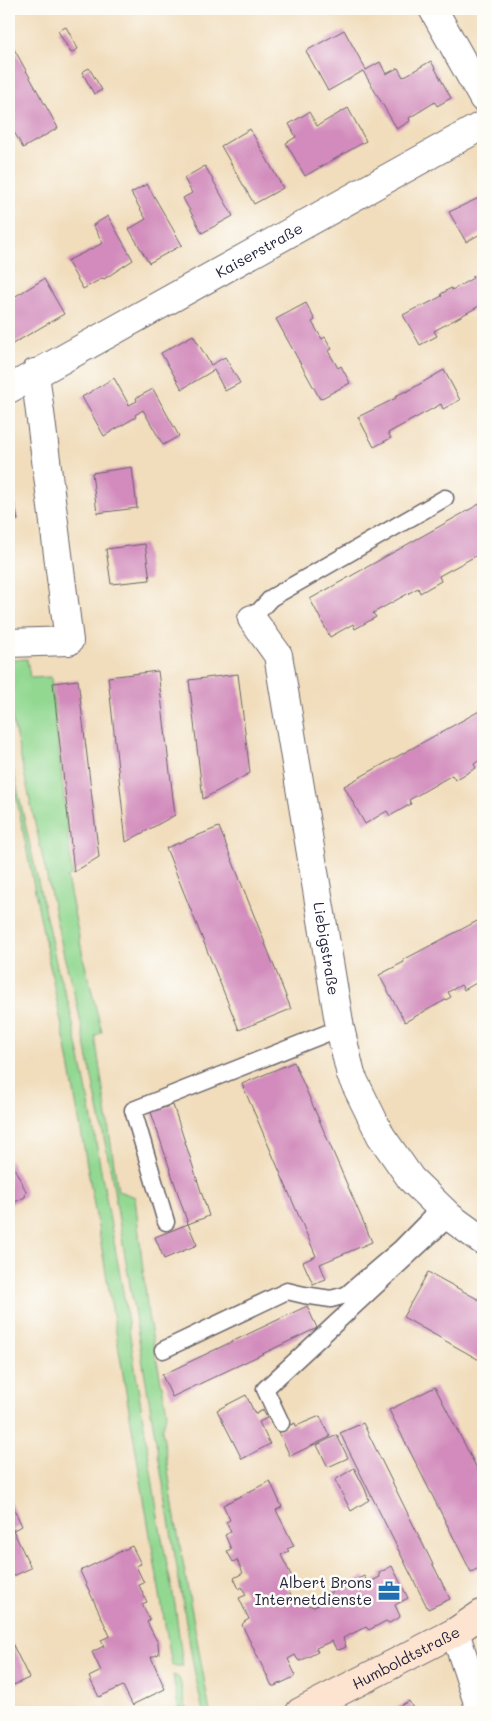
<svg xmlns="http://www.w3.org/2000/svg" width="492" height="1721" viewBox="0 0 492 1721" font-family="Mali,sans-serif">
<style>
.green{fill:#92d891;stroke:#5a7d66}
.building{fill:#d28bbc}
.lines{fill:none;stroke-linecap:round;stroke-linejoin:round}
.lane-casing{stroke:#6a6368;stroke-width:19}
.street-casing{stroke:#6a6368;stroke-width:30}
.secondary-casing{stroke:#6a6368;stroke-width:30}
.lane{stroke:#fff;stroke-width:16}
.street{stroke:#fff;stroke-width:28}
.secondary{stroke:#fde4d1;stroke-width:28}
.labels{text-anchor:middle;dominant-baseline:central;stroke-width:5;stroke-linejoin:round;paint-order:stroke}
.street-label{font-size:15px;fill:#22223b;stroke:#fdfcf7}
.poi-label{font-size:15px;fill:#22223b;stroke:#fdfcf7;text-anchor:end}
</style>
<rect width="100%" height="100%" fill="#fdfcf7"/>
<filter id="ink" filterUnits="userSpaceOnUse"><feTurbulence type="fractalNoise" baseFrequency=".02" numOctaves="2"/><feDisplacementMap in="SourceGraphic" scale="10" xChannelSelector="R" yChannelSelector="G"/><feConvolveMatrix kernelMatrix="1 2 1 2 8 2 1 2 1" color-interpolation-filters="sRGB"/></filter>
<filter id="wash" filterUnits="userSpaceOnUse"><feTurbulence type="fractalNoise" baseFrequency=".0096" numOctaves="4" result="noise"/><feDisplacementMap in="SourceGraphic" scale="20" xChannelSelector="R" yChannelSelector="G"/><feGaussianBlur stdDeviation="1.12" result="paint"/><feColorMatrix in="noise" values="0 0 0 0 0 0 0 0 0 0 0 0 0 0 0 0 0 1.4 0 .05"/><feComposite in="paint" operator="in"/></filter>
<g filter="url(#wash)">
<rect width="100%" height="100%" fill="#f1ddbc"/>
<path class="green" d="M27 659 30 678 51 677 72 874 67 878 84 961 102 1032 95 1036 118 1191 135 1197 148 1315 167 1412 163 1427H162L174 1512 210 1712H203L193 1664 111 1172 77 1004 65 960 9 704V660Z
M9 751 58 971 69 1005 86 1087 125 1303 159 1523 175 1605 183 1666H172L104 1261 67 1052 9 761Z
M173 1675 178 1677 180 1680 187 1712H183L182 1708H178Z"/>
<g id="blocks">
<path class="building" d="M66 27 78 49 71 53 58 31Z
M344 30 366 70 380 62 386 74 398 68 403 77 431 61 451 98 437 106 435 102 409 118 410 121 397 129 363 71 328 91 306 51Z
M9 40 58 128 23 148 9 123Z
M89 68 102 90 94 94 82 72Z
M348 108 366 141 305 176 286 143 296 137 289 124 309 112 317 126Z
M250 129 283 188 254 204 221 146Z
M205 166 233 216 202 233 183 198 192 193 184 178Z
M147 184 182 245 149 263 129 229 146 219 131 193Z
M483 196V226L480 228 482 233 466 242 449 212Z
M108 216 133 260 104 279 103 278 83 289 67 261 103 243 93 225Z
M483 271V304L434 331 437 336 420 345 403 315 420 306 421 307 442 296 441 294 451 288 452 290 473 278 472 277Z
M44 279 64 314 9 346V300Z
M306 303 315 320 312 322 322 339 325 337 332 349 328 351 338 368 341 366 350 383 320 399 276 319Z
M193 335 211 365 225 357 240 383 225 391 214 370 182 389 161 353Z
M444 370 460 400 443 409 441 404 388 433 391 438 374 447 358 417 396 398 395 396 406 391V392Z
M114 378 129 405 137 401 136 398 153 389 179 436 163 445 143 410 135 415 136 417 104 436 82 397Z
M132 467 137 508 97 513 92 473Z
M9 479 18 520 9 522Z
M483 502V552L439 576 441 581 420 593 418 588 373 613 376 617 355 629 353 624 330 637 310 599Z
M145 544 150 580 111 584 106 549Z
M158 671 175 815 126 842 108 677Z
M238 674 250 773 203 799 189 680Z
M78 680 99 857 74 872 53 683Z
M483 709V758L474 764 476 768 455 780 452 775 409 800 411 804 390 816 387 811 365 824 344 786Z
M219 827 291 1009 239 1030 166 848Z
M483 918V979L464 990 461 985 448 992 451 997 405 1022 379 975 404 962 403 960Z
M294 1062 372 1242 320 1264 326 1279 313 1284 303 1262 316 1256 242 1084Z
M173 1105 209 1216 188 1224 151 1112Z
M9 1158 26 1191 25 1197 9 1205Z
M188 1224 197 1245 164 1259 155 1237Z
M428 1272 483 1302V1362L403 1317Z
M307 1306 317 1328 172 1397 162 1375Z
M435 1387 483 1480V1566L471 1572 389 1410Z
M246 1395 255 1414 263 1410 267 1418 259 1422 270 1444 242 1459 217 1410Z
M320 1416 330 1437 290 1456 278 1430 295 1423 296 1426Z
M363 1423 450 1599 428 1609 340 1433Z
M337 1435 348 1458 328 1467 317 1445Z
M354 1468 365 1489 369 1500 351 1511 335 1480Z
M270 1481 282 1507 276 1510 294 1546 287 1549 289 1551 281 1555 292 1577 284 1581 293 1600 314 1607 325 1602 323 1596 364 1576 368 1583 380 1577 379 1573 392 1566 408 1598 395 1605 400 1616 399 1618 389 1623 386 1621 369 1630 366 1627 343 1638 346 1647 339 1650 336 1649 332 1641 316 1648 318 1652 300 1661 298 1660 295 1655 288 1659 295 1674 294 1677 275 1686H272L242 1625 244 1622 249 1619 239 1598 246 1595 242 1587 239 1589 234 1578 243 1573 237 1560 233 1562 227 1551 231 1549 225 1535 231 1532 226 1522 230 1520 223 1505Z
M9 1498 22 1526 13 1530 31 1568 9 1578Z
M132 1546 141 1564 136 1566 144 1583 139 1585 147 1602 142 1604 150 1620 147 1622 158 1643 159 1654 151 1657 165 1689 134 1704 133 1706 123 1686 99 1697 89 1677 101 1671 92 1652 104 1646 101 1640 110 1636 80 1571Z
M9 1637 29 1678 9 1687Z
M409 1701 415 1712H388Z"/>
</g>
</g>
<g filter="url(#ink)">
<use href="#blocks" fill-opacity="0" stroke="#6a6368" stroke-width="1"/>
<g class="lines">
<g class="lane-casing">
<path id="lane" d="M252 619 271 598 445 498
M166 1222 133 1110 340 1028
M163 1350 287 1291 304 1295 331 1299 346 1295 401 1248 440 1208
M281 1423 265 1389 450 1217"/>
</g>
<g class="street-casing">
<g id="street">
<path d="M433 9 483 98"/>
<path id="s1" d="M9 389 483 125"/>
<path id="s2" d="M252 619 278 655 340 1028 351 1075 381 1136 411 1179 450 1217 483 1241"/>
<path d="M9 643 69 641 35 373"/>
<path d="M455 1632 481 1712"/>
</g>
</g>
<g class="secondary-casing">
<g id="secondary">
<path id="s3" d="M300 1712 455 1632 483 1613"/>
</g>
</g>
<use href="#lane" class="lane"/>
<use href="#street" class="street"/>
<use href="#secondary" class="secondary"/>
</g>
</g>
<defs>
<g id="office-bare" transform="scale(1.725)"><path d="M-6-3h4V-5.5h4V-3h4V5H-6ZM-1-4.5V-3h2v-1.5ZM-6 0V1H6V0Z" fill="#1f6fb2" stroke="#fdfcf7" stroke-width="2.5" paint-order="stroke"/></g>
</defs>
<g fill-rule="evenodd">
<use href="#office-bare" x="389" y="1591"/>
</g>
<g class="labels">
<g class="street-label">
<text stroke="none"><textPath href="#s1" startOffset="286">Kaiserstraße</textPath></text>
<text stroke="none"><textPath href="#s2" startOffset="342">Liebigstraße</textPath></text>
<text stroke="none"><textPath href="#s3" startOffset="119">Humboldtstraße</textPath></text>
</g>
<g class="poi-label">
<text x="372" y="1582">Albert Brons<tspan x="372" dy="17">Internetdienste</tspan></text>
</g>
</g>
<rect width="492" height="1721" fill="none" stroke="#fdfcf7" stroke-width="30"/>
</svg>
